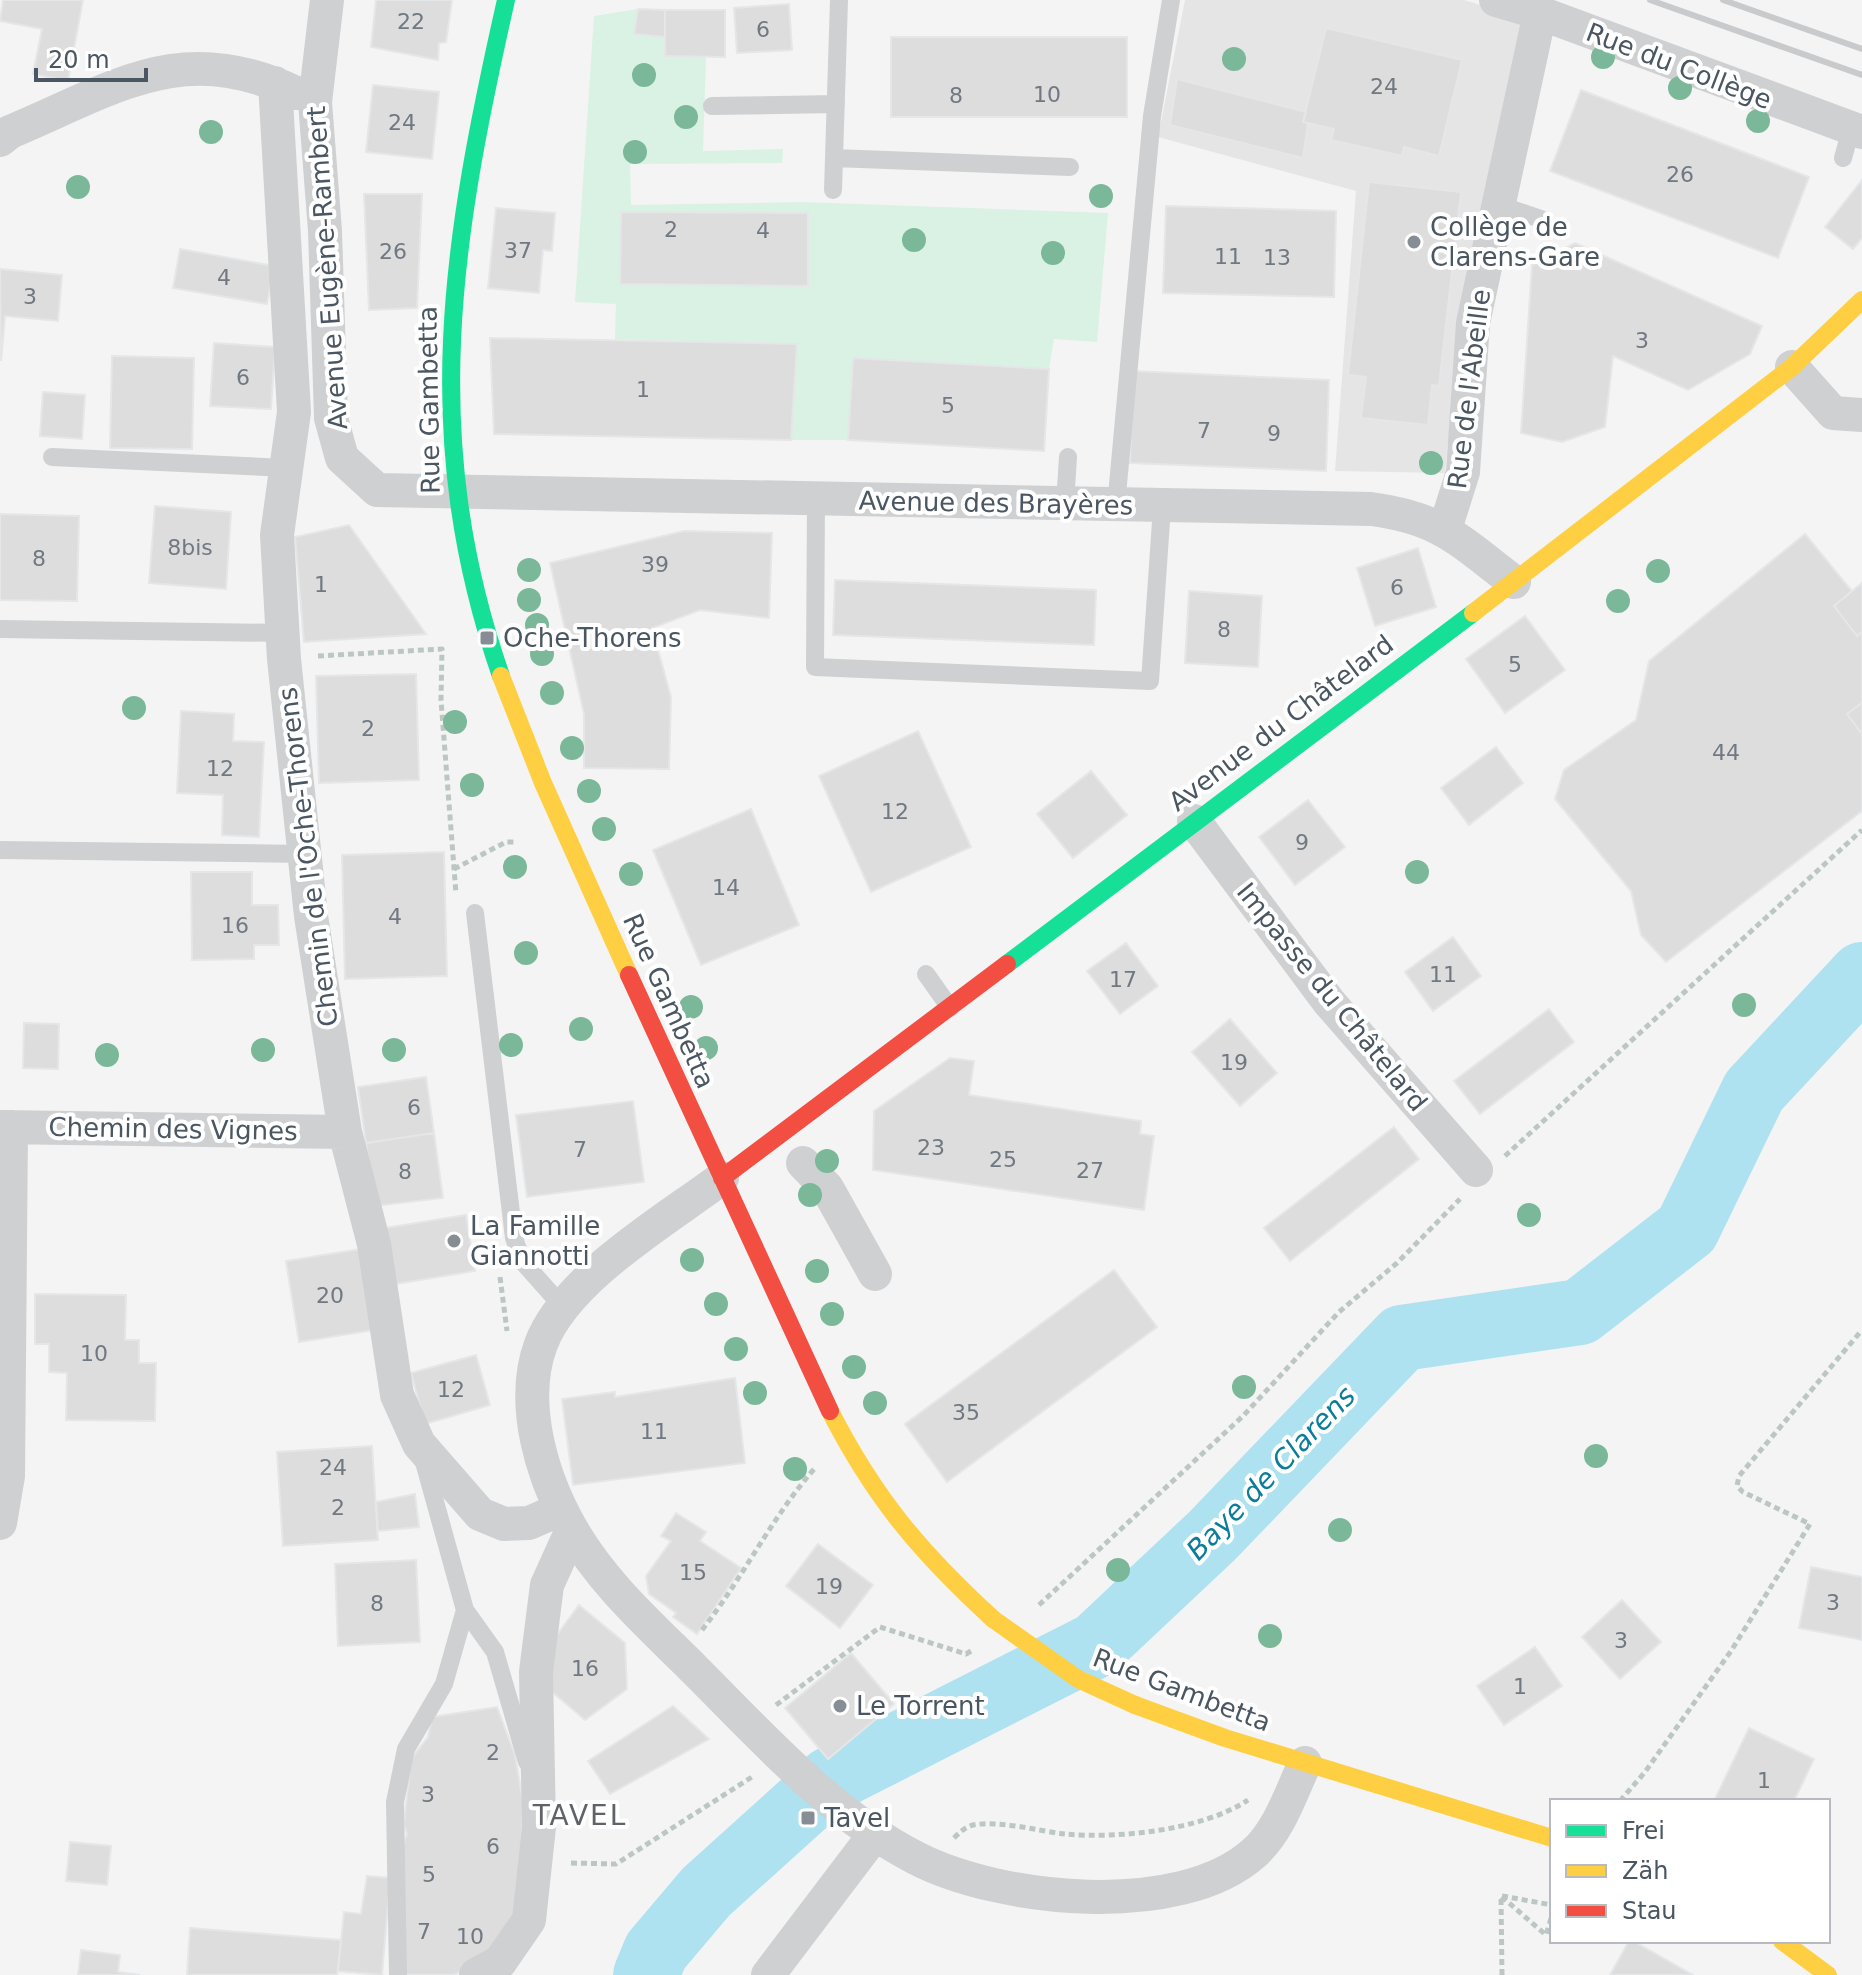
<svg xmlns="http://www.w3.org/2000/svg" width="1862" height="1975" viewBox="0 0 1862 1975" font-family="'DejaVu Sans',sans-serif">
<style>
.education{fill:#e6e5e6}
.green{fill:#d9f2e3}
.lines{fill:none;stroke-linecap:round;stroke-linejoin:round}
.river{stroke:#aee2f0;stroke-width:66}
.building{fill:#ddddde;stroke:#e5e6e7;stroke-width:2}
.path{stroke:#bcc7c4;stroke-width:5;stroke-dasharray:6 4;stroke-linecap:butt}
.lane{stroke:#ced0d2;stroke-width:18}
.street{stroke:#ced0d2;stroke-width:34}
.fast{stroke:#16e098;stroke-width:18}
.slow{stroke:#ffcf43;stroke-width:18}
.jam{stroke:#f24e42;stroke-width:18}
.rail{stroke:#c9cacc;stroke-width:6}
.slow-bridge{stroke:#ffcf43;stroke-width:18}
.tree{fill:#7ab899}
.poi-dot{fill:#868d94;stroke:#fff;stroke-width:3}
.labels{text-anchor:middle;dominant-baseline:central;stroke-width:8;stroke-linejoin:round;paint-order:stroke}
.number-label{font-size:22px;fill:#707881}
.street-label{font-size:26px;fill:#4a5661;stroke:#fff}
.poi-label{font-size:26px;fill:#4a5661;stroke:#fff;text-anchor:start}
.water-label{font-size:28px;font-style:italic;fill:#0c7c9b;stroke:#fff}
.neighbourhood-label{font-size:28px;letter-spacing:2px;fill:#5f6368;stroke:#fff}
</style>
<rect width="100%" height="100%" fill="#f4f4f4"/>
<path class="education" d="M1185 0H1464L1526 19 1463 293 1445 473 1335 471 1356 191 1158 137Z"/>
<path class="green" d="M638 9 634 34 665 37V56H706L703 151 783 149 782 163 630 164 631 205 801 202 1108 213 1097 342 1054 339 1049 369 853 358 848 440H791L796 344 615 339 616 304 575 302 594 16Z"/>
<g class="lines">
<path class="river" d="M646 1975 656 1951 706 1892 830 1780 1096 1645 1212 1536 1402 1338 1580 1312 1687 1229 1754 1091 1862 975"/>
</g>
<path class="building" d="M3 0H83L68 81 33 74 42 29 0 21Z
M376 0H452L446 42 439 43 438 60 371 47Z
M789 4 792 50 737 53 734 8Z
M638 9 665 10V37L634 34Z
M665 10H725V57L665 56Z
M1326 28 1462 60 1439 156 1404 147 1402 156 1331 140 1334 129 1303 122Z
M891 37H1127V117H891Z
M1177 79 1306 112 1303 122 1308 123 1303 158 1170 125Z
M373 85 439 92 432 159 366 152Z
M1581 90 1809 177 1778 258 1550 171Z
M1862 180V238L1853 249 1825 227Z
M1369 182 1461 192 1439 386 1432 385 1428 425 1361 418 1366 377 1348 375Z
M364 194H422L417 308 369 310Z
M1166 206 1336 211 1334 297 1163 293Z
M496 208 555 213 552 251 543 250 539 293 488 288Z
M621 212 808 213V286L620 284Z
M1575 243 1762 326 1750 354 1688 390 1613 356 1605 427 1562 442 1521 433 1532 265Z
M180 249 274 266 267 304 173 288Z
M0 269 62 275 58 321 5 316 1 361Z
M490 338 797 344 791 440 494 434Z
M214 343 275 347 271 409 210 406Z
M112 356 194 358 192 449 110 448Z
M853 358 1049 369 1044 451 848 440Z
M1133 371 1329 380 1326 471 1130 463Z
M43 392 85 395 82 439 40 436Z
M155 506 231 512 226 589 149 583Z
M0 514 79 516 77 601 0 600Z
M349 525 426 634 304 642 295 537Z
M684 531 772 533 769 618 700 610 652 628 671 697 669 769 584 768V714L550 563Z
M1805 534 1852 591 1834 606 1857 636 1862 631V703L1847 714 1862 734V811L1666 962 1641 935 1631 891 1555 799 1564 770 1636 720 1649 661Z
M1418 548 1436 607 1375 626 1357 568Z
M835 580 1096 590 1094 645 833 635Z
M1862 583V631L1857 636 1834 606Z
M1189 591 1262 596 1258 667 1185 663Z
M1525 616 1565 670 1505 713 1466 659Z
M416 674 419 780 319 783 316 676Z
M1862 703V734L1847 714Z
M181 711 234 714 233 741 264 742 259 837 222 835 223 795 177 793Z
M918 731 971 847 871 892 819 776Z
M1496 747 1523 783 1469 825 1441 788Z
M1091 771 1127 815 1073 858 1037 814Z
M1308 800 1345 847 1295 885 1259 837Z
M751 809 799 925 701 965 653 850Z
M444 852 447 976 345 979 342 855Z
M191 872H252V905H278L279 945H254V959L192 960Z
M1453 937 1481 976 1433 1011 1405 972Z
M1126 943 1158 986 1120 1014 1087 971Z
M1549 1009 1574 1042 1480 1114 1454 1081Z
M1230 1019 1277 1073 1240 1106 1192 1052Z
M24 1023 59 1024 58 1069 23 1068Z
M950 1058 974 1061 969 1095 1141 1121 1140 1134 1154 1136 1144 1210 873 1170 874 1111Z
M426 1077 434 1133 366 1143 358 1087Z
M633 1101 644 1182 527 1197 516 1115Z
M1394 1127 1419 1159 1290 1261 1264 1228Z
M434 1133 443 1198 375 1206 366 1143Z
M466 1215 475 1271 395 1284 385 1228Z
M361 1249 374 1330 299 1342 286 1261Z
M1114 1270 1157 1327 947 1482 905 1424Z
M35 1294 126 1295 125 1340H139V1363H156L155 1421 66 1420 67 1373 49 1372V1344H35Z
M476 1355 490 1405 425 1424 411 1373Z
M735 1378 745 1463 573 1485 562 1399 615 1392V1397Z
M372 1446 378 1540 283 1546 277 1452Z
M415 1494 419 1527 378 1531 376 1502Z
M676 1513 706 1532 700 1541 741 1568 697 1634 673 1617 676 1613 649 1594 646 1576 671 1541 661 1536Z
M818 1544 873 1585 840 1628 786 1586Z
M416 1560 420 1642 338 1646 335 1564Z
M1811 1567 1862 1577V1640L1799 1628Z
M1622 1600 1661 1642 1620 1679 1582 1637Z
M579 1605 625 1643 627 1689 585 1720 544 1685 545 1651Z
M1535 1647 1562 1686 1504 1725 1477 1686Z
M851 1653 894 1704 828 1759 785 1708Z
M673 1706 709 1739 610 1794 588 1761Z
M497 1707 515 1755 523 1802 519 1918 490 1956 454 1975H404L403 1846 407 1834 404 1824 411 1759 428 1737 432 1717Z
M1749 1728 1814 1759 1794 1801H1714Z
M70 1842 111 1846 107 1885 66 1881Z
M367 1876 390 1878 382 1975 338 1971 344 1912 361 1914Z
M190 1928 341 1940 337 1975H187Z
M1629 1941H1633L1693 1975H1610Z
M81 1950 120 1955 118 1972 140 1975H78Z"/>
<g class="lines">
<path class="path" d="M318 656 442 649 441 700 456 894
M454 869 506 842H515
M1505 1156 1862 830
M500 1277 507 1331
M1039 1605 1243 1416 1339 1312 1397 1263 1460 1199
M702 1630C743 1578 771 1518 815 1468
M776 1705 880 1627 966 1654 971 1651
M1620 1801 1645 1772 1731 1651 1810 1524 1743 1492 1737 1486 1739 1476 1862 1330
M954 1838C960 1832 965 1827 973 1825 1001 1820 1037 1831 1065 1834 1119 1839 1203 1830 1248 1800
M571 1863 616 1864 752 1777
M1502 1896 1552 1905
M1502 1975 1501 1896 1546 1935 1552 1915"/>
<path class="lane" d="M712 106 836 104
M834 158 1070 167
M1843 158 1851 129
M833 190 839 0
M1499 205 1541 219
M52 457 286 468
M816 498 815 667 1150 681 1162 507
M1065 504 1068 457
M1116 506 1152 116 1171 0
M0 629 282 633
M0 850 305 854
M475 913 514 1238 522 1261 562 1306
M926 974 950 1008
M465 1610 495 1652 527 1762
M398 1975 395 1802 406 1749 444 1684 465 1610 424 1462"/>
<path class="street" d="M327 0 315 102 325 231 331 418 342 458 377 490 1371 509C1441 518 1460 541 1514 582
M1496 0 1540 13 1862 132
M275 83 294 412 277 535 284 659 311 916 345 1132 374 1244 397 1395 419 1444 480 1514 504 1524 529 1523 561 1509
M0 140 10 132C115 88 182 38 296 93
M1792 367 1833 413 1862 415
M1445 529 1463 472 1473 323 1540 13
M1194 821 1329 1002 1476 1170
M0 1127 345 1132
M803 1163 827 1188 875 1274
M722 1178C666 1220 566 1278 541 1344 519 1403 542 1478 572 1530 603 1584 651 1626 695 1670 762 1737 830 1814 916 1858 999 1901 1179 1920 1254 1853 1279 1831 1291 1793 1305 1763
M0 1523 8 1476 11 1127
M476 1975 500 1962 529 1920 539 1827 536 1672 547 1585 572 1530
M768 1975 875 1834"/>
<path class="fast" d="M501 676C418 437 452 239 506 0
M1007 964 1473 613"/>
<path class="slow" d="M1473 613 1792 367 1862 300
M501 676 543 783 629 975
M830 1411C875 1499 921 1553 993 1619
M1135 1705 1225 1738 1552 1838
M1782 1941 1828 1975"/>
<path class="jam" d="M629 975 830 1411
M722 1178 1007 964"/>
<path class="rail" d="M1650 0 1862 75
M1723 0 1862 49"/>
<path class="slow-bridge" d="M993 1619 1078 1679 1135 1705"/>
</g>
<g class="tree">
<circle cx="1603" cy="57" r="12"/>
<circle cx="1234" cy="59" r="12"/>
<circle cx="644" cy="75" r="12"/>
<circle cx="1680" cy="88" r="12"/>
<circle cx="686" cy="117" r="12"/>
<circle cx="1758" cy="121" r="12"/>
<circle cx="211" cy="132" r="12"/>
<circle cx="635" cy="152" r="12"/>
<circle cx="78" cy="187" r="12"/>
<circle cx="1101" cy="196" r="12"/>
<circle cx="914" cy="240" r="12"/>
<circle cx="1053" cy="253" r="12"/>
<circle cx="1431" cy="463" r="12"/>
<circle cx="529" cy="570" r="12"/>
<circle cx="1658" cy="571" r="12"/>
<circle cx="529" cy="600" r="12"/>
<circle cx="1618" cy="601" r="12"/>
<circle cx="537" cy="625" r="12"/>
<circle cx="542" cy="654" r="12"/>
<circle cx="552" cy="693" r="12"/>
<circle cx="134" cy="708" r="12"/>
<circle cx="455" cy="722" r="12"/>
<circle cx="572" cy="748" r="12"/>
<circle cx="472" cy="785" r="12"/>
<circle cx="589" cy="791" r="12"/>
<circle cx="604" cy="829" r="12"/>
<circle cx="515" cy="867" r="12"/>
<circle cx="1417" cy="872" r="12"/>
<circle cx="631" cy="874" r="12"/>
<circle cx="526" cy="953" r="12"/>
<circle cx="1744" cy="1005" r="12"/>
<circle cx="691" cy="1007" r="12"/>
<circle cx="581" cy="1029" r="12"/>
<circle cx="511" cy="1045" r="12"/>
<circle cx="706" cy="1048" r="12"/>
<circle cx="263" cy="1050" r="12"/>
<circle cx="394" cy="1050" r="12"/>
<circle cx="107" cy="1055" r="12"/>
<circle cx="827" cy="1161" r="12"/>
<circle cx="810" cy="1195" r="12"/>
<circle cx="1529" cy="1215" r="12"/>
<circle cx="692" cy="1260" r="12"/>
<circle cx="817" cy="1271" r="12"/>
<circle cx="716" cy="1304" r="12"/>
<circle cx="832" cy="1314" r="12"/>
<circle cx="736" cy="1349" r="12"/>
<circle cx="854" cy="1367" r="12"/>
<circle cx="1244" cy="1387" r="12"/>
<circle cx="755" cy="1393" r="12"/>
<circle cx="875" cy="1403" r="12"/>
<circle cx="1596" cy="1456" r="12"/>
<circle cx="795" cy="1469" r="12"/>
<circle cx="1340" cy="1530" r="12"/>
<circle cx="1118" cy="1570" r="12"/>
<circle cx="1270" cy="1636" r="12"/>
</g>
<g class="poi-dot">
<circle cx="1414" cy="242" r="8"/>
<rect x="479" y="630" width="16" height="16" rx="4"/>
<circle cx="454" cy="1241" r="8"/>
<circle cx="840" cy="1706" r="8"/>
<rect x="800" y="1810" width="16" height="16" rx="4"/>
</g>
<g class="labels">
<g class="number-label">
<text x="411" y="21">22</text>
<text x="763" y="29">6</text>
<text x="1384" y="86">24</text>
<text x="1047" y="94">10</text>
<text x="956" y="95">8</text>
<text x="402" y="122">24</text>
<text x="1680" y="174">26</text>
<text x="671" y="229">2</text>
<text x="763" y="230">4</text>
<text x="518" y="250">37</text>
<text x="393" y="251">26</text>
<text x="1228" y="256">11</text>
<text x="1277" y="257">13</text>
<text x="224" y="277">4</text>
<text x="30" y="296">3</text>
<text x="1642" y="340">3</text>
<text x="243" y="377">6</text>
<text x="643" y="389">1</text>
<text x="948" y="405">5</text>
<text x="1204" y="430">7</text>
<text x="1274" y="433">9</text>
<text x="190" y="547">8bis</text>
<text x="39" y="558">8</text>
<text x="655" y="564">39</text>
<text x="321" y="584">1</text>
<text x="1397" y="587">6</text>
<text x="1224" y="629">8</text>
<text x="1515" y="664">5</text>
<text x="368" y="728">2</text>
<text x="1726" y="752">44</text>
<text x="220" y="768">12</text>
<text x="895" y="811">12</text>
<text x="1302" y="842">9</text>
<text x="726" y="887">14</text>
<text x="395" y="916">4</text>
<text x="235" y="925">16</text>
<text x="1443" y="974">11</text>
<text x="1123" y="979">17</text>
<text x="1234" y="1062">19</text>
<text x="414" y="1107">6</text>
<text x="931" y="1147">23</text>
<text x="580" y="1149">7</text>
<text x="1003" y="1159">25</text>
<text x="1090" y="1170">27</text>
<text x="405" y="1171">8</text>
<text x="330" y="1295">20</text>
<text x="94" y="1353">10</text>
<text x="451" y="1389">12</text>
<text x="966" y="1412">35</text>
<text x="654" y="1431">11</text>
<text x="333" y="1467">24</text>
<text x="338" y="1507">2</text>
<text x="693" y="1572">15</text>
<text x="829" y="1586">19</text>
<text x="1833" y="1602">3</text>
<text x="377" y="1603">8</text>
<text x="1621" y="1640">3</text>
<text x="585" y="1668">16</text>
<text x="1520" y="1686">1</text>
<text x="493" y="1752">2</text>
<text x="1764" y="1780">1</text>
<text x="428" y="1794">3</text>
<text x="493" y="1846">6</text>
<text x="429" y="1874">5</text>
<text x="424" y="1931">7</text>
<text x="470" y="1936">10</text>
</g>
<g class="street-label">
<text transform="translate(1679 66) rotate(21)">Rue du Collège</text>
<text transform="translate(327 268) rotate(-94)">Avenue Eugène-Rambert</text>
<text transform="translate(1469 389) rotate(-83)">Rue de l'Abeille</text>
<text transform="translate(429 400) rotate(-91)">Rue Gambetta</text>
<text transform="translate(996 503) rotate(1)">Avenue des Brayères</text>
<text transform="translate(1281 723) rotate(-37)">Avenue du Châtelard</text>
<text transform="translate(308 857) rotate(-97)">Chemin de l'Oche-Thorens</text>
<text transform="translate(1332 997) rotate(51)">Impasse du Châtelard</text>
<text transform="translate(669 1001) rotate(66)">Rue Gambetta</text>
<text transform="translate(173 1129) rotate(1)">Chemin des Vignes</text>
<text transform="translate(1182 1690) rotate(21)">Rue Gambetta</text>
</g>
<g class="poi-label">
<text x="1430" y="227">Collège de<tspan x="1430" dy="30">Clarens-Gare</tspan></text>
<text x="503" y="638">Oche-Thorens</text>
<text x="470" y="1226">La Famille<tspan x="470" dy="30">Giannotti</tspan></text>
<text x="856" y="1706">Le Torrent</text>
<text x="824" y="1818">Tavel</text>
</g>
<g class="water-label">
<text transform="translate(1271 1473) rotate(-46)">Baye de Clarens</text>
</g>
<g class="neighbourhood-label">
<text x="580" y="1815">TAVEL</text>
</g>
</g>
<rect x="1550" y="1799" width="280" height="144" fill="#ffffff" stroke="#b7bbc0" stroke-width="2"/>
<rect x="1566" y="1825" width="40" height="12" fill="#16e098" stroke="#b7bbc0" stroke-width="2"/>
<text x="1622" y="1839" font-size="24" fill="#4a5661">Frei</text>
<rect x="1566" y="1865" width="40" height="12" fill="#ffcf43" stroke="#b7bbc0" stroke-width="2"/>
<text x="1622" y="1879" font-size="24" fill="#4a5661">Zäh</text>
<rect x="1566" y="1905" width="40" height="12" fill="#f24e42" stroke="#b7bbc0" stroke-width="2"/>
<text x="1622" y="1919" font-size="24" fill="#4a5661">Stau</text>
<path d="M36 68v12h110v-12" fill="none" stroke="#4a5661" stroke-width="4"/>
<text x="48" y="68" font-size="24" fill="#4a5661" stroke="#ffffff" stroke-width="6" paint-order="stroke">20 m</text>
</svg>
